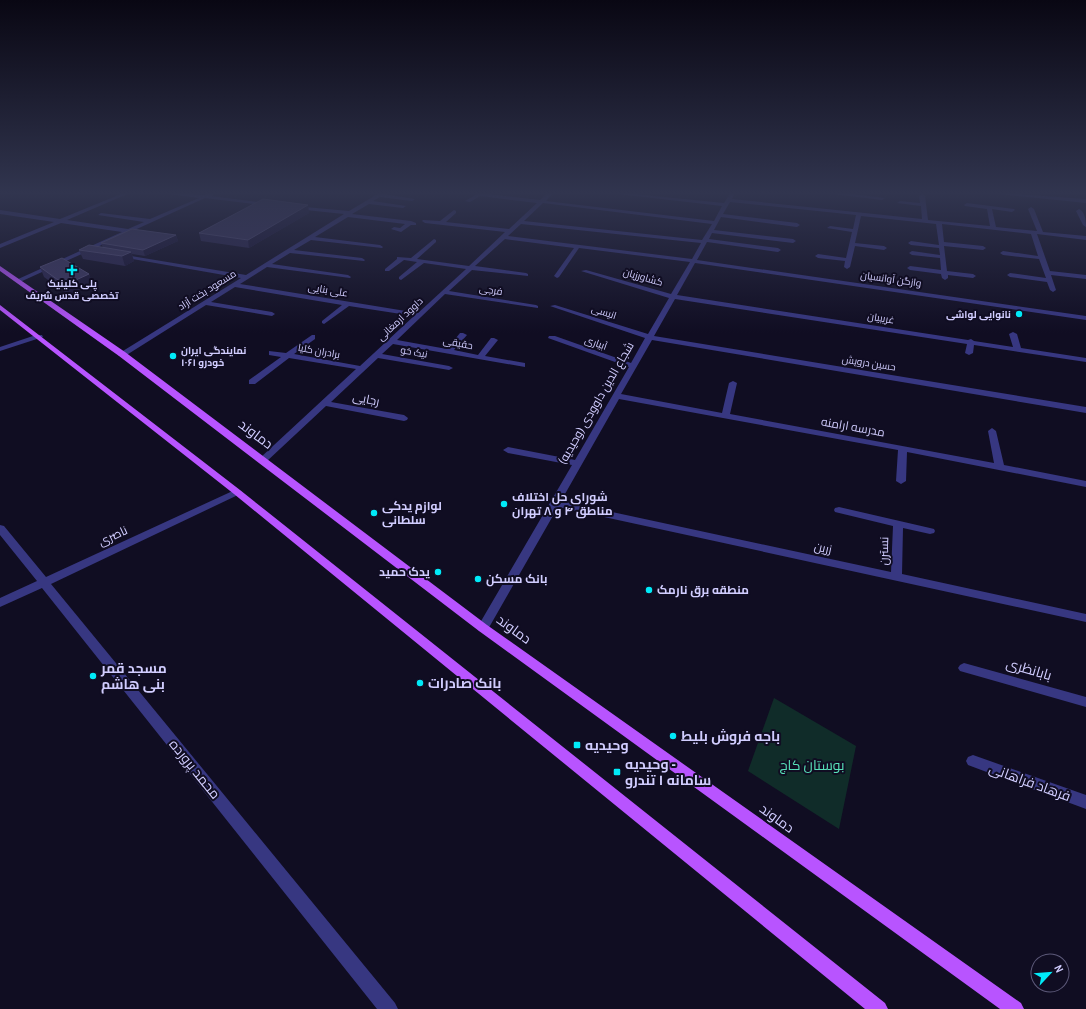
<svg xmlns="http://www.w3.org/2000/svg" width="1086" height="1009" viewBox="0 0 1086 1009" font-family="'Archivo Narrow',Cairo,sans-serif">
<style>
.green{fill:#102c29}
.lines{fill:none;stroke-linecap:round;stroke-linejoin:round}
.minor{fill:#373781;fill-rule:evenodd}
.primary{fill:#b854ff;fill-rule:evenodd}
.wall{fill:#2b2650}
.shaded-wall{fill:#191436}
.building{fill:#3d3863;stroke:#544f7b}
.poi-dot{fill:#00eaf8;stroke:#100d22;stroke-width:1.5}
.labels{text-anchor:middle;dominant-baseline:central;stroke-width:4;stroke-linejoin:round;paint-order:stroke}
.far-street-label{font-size:10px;fill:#d1cdff;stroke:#100d22}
.far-poi-label{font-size:10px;font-weight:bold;fill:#d1cdff;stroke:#100d22}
.street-label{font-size:12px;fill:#d1cdff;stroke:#100d22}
.poi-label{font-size:12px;font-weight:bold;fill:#d1cdff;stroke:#100d22;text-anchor:start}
.near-street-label{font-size:14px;fill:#d1cdff;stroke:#100d22}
.near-poi-label{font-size:14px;font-weight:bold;fill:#d1cdff;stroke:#100d22;text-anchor:start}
.near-park-label{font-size:14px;fill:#58e1b9;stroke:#100d22}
</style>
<rect width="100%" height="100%" fill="#100d22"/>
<path class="green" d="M774 698 856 746 839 829 748 771Z"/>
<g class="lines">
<path class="minor" d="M126 192H132L67 220 128 229 144 222 98 215 101 213 150 219 199 198 162 193 160 192 204 195 212 192H217L211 196 273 204 270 206 205 198 20 282H16V280L122 232 61 223 0 248V244L54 222 0 214V210L60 219Z
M381 192H386L384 194 415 199 412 201 380 197 373 201 406 206 403 208 369 204 352 214 411 221 416 223V225H411L401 232 391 229 394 227 400 228 405 224 348 217 315 237 380 245 383 247 382 248 311 240 294 250 362 258 365 260 364 261 290 253 272 264 348 275 351 277 350 278 267 267 240 284 418 313 466 269 424 263 401 280 399 279V277L417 262 404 260 389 271H385V269L397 259V257L411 258 434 239 436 240V242L417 259 469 266 505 232 425 223 422 221 423 220 440 221 454 210 456 211V213L446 222 509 229 537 203 480 196 470 202 465 201 479 193 540 200 549 192H554L546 201 714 221 722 206 601 192H614L724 203 731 192H735L732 199 922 219 921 206 897 203 900 201 920 203 919 196 922 194 925 196 928 220 990 226 987 209 965 206 964 205 967 203 1014 209 1015 210 1012 212 992 209 996 227 1037 231 1028 209 1031 207 1034 209 1043 232 1086 236V240L1037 234 1050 271 1086 275V279L1051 275 1056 290 1053 292 1050 290 1047 282 1010 277 1007 275 1010 273 1046 278 1039 259 1003 255 1000 253 1003 251 1038 256 1031 234 942 224 944 242 983 246 986 248 983 250 944 246 947 271 973 274 976 276 973 278 948 275V278L945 280 942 278 941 274 910 270 907 268 910 266 941 270 940 258 912 255 909 253 912 251 940 255 939 248 911 245 908 243 911 241 939 245 936 224 861 216 855 243 884 246 887 248 884 250 855 246 850 267 847 269 844 267 845 261 818 258 815 256 818 254 846 258 852 232 827 228 830 226 853 229 856 215 730 202 723 214 797 223 800 225 797 227 721 217 714 230 793 239 796 241 793 243 712 233 709 239 778 248 781 250 778 252 707 242 697 260 1086 316V320L695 263 677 295 968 340 971 339 974 341 1013 347 1009 334 1013 332 1017 334 1021 348 1086 358V362L974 345 973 353 969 355 965 353 967 344 675 299 654 336 1086 407V413L652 340 621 394 722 413 729 383 733 381 737 383 730 414 994 463 988 431 992 428 996 431 1004 465 1086 481V487L907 452 906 481 901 484 896 481 898 450 619 399 561 501 891 572 893 526 835 512 834 510 835 508 839 507 930 528 934 529 935 531 934 533 930 534 903 528 902 574 1086 614V622L558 507 487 631 483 632 479 631 477 628 572 465 508 453 503 450 508 447 575 460 629 367 548 338 549 336H555L631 363 645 338 550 306 555 305 648 334 669 298 581 271 586 270 671 294 690 262 579 248 559 277 557 278 554 276 574 248 505 239 475 266 526 273 528 274V276L472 270 449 291 536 305 538 306V308L445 294 397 340 447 349 460 333H463L467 335 454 350 478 355 491 338H494L498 340 485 356 525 363V367L393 344 382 354 449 366 453 368 449 370 378 358 331 402 404 415 408 418 407 420 404 421 326 406 266 462H260L258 460 260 458 356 369 289 358 255 384H249V380L281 357 269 355V351L286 353 312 335H315V339L294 354 360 366 414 316 349 306 324 324 322 323V321L342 305 235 287 211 302 272 312 275 314 272 316 206 305 125 356H119L118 354 241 278 121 257 118 255 119 254 246 275 344 214 296 209 294 208V206L349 211ZM543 203 712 224 702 240 524 221ZM521 224 701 243 692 259 508 236Z
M823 192H836L885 198 882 200 825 193Z
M988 192 1086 199V203L990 193Z
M1079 209C1085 212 1086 220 1086 227L1083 225 1076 211Z
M36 335H42L43 337 0 351V347Z
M237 489 242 492 240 494 51 584 395 1003 398 1009H377L42 588 0 607V598L37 581 0 535V525L4 526 46 577Z
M964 663 1086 697V707L960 671 958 668 960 665Z
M973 755 1086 795V809L968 765 966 761 968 757Z"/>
<path class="primary" d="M0 266 125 352 487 625 1021 1003 1024 1009H1000L479 631 119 356 0 271Z
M0 305 240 490 885 1003 888 1009H865L234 494 0 310Z"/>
</g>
<path class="wall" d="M308 205 309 213 249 248 201 241 199 233Z
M176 235 178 241 145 256 132 254 134 261 125 266 83 259 79 250 103 248 101 243Z
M40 267 89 274 92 283 69 295 44 277Z"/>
<path class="shaded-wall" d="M308 205 309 213 249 248 248 240Z
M176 235 178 241 145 256 143 250Z
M131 252 134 261 125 266 122 256Z
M89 274 92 283 69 295 65 285Z"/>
<path class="building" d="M263 199 308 205 248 240 199 233Z
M132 229 176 235 143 250 101 243Z
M89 245 131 252 122 256 79 250Z
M62 258 89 274 65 285 40 267Z"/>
<linearGradient id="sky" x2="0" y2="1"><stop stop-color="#090713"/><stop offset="0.58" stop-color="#31354f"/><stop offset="1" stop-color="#31354f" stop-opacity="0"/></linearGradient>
<rect width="1086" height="333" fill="url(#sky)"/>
<g class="poi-dot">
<path d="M70 264h4v4h4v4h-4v4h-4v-4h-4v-4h4z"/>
<circle cx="1019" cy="314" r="4"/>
<circle cx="173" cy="356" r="4"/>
<circle cx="504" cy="504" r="4"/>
<circle cx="374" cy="513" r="4"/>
<circle cx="438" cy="572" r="4"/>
<circle cx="478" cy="579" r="4"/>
<circle cx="649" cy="590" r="4"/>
<circle cx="93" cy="676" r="4"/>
<circle cx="420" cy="683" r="4"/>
<circle cx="673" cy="736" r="4"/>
<rect x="573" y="741" width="8" height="8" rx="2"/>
<rect x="613" y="768" width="8" height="8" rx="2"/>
</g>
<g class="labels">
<g class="far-street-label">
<text transform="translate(643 277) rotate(16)">کشاورزیان</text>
<text transform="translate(891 279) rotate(8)">وازگن آوانسیان</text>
<text transform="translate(207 290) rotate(-32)">مسعود بخت آزاد</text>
<text transform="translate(328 290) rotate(9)">علی بنایی</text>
<text transform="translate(491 290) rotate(9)">فرجی</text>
<text transform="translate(604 312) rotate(18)">انیسی</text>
<text transform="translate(881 318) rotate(9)">غریبیان</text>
<text transform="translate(400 319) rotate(-43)">داوود ارمغانی</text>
<text transform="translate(458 343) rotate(11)">حقیقی</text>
<text transform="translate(596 343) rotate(19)">آبیاری</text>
<text transform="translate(319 351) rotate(10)">برادران کلیا</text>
<text transform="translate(414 352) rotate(10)">نیک خو</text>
<text transform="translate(869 363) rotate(9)">حسین درویش</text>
</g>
<g class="far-poi-label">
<text x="72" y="283">پلی کلینیک<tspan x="72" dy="12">تخصصی قدس شریف</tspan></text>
<text x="1011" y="314" text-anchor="end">نانوایی لواشی</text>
<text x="181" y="350" text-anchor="start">نمایندگی ایران<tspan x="181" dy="12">خودرو ۱۰۶۱</tspan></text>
</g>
<g class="street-label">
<text transform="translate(366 399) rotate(11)">رجایی</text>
<text transform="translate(596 403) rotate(-60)">شجاع الدین داوودی (وحیدیه)</text>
<text transform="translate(853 427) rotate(10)">مدرسه ارامنه</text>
<text transform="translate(113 536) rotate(-25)">ناصری</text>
<text transform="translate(823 548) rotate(12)">زرین</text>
<text transform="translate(884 551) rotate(-89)">نسترن</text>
</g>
<g class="poi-label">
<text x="512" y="497">شورای حل اختلاف<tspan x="512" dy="14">مناطق ۴ و ۸ تهران</tspan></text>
<text x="382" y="506">لوازم یدکی<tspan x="382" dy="14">سلطانی</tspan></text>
<text x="430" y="572" text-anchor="end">یدک حمید</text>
<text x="486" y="579">بانک مسکن</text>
<text x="657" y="590">منطقه برق نارمک</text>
</g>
<g class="near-street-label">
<text transform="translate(256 434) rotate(37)">دماوند</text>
<text transform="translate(514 629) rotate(36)">دماوند</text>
<text transform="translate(1029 669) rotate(16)">بابانظری</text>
<text transform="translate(195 769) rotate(51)">محمد پرورده</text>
<text transform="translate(1030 782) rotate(20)">فرهاد فراهانی</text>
<text transform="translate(777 818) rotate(36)">دماوند</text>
</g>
<g class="near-poi-label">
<text x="101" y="668">مسجد قمر<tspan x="101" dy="16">بنی هاشم</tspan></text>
<text x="428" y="683">بانک صادرات</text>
<text x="681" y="736">باجه فروش بلیط</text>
<text x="585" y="745">وحیدیه</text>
<text x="625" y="764">وحیدیه -<tspan x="625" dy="16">سامانه ۱ تندرو</tspan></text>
</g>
<g class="near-park-label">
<text x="812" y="765">بوستان کاج</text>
</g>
</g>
<g transform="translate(1050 973) rotate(64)"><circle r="19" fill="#100d22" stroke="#5d5a7a"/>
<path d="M0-3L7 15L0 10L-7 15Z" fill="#00eaf8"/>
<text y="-6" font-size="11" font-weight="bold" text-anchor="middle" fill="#d1cdff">N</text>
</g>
</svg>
